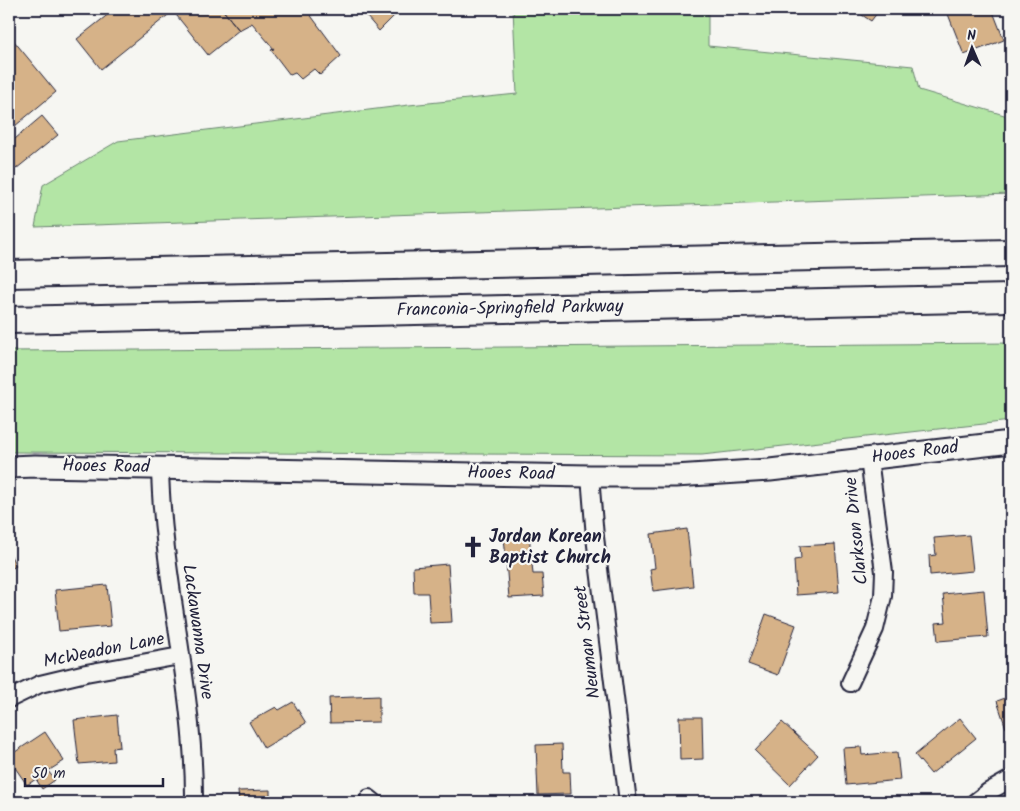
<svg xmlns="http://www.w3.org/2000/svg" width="1020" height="811" viewBox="0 0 1020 811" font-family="Kalam,sans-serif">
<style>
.green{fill:#b3e5a5;stroke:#6a8470}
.building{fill:#d6b288;stroke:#22223b}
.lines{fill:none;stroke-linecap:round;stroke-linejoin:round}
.minor-casing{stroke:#22223b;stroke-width:20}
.tertiary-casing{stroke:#22223b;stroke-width:25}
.primary-casing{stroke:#22223b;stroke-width:30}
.minor{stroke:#f6f6f2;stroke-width:16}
.tertiary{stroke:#f6f6f2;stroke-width:21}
.primary{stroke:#f6f6f2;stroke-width:26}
.labels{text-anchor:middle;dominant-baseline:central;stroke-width:4.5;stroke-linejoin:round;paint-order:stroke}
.street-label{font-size:18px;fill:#22223b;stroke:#f6f6f2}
.poi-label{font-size:18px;font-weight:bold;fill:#22223b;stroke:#f6f6f2;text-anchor:start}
</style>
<rect width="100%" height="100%" fill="#f6f6f2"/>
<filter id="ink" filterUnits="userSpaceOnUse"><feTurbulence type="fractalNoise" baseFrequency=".02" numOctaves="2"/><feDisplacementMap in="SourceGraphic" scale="10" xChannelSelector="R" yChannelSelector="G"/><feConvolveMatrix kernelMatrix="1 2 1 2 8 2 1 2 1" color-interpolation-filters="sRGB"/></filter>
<g filter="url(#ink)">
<path class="green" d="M513 9H708V46L913 66 919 90 1011 117V194L35 227 43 185 118 141 409 105 517 94Z
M1011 343V421L702 455 9 452V351Z"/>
<path class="building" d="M115 9H222L239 30 208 55 173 11 101 69 77 39Z
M222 9H306L341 56 320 75 314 69 301 79 295 73 290 75 271 50 274 49 252 23 239 30Z
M360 9H399L400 10 379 31Z
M853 9H880L871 21Z
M946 9H992L1004 40 964 55Z
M9 35 56 92 9 131Z
M42 116 58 135 16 169 9 160V144Z
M687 529 693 586 653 591 650 569 655 568 651 534Z
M529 534 533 574H542L544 596 509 598 504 536Z
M969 535 973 571 930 575 929 556 936 555 934 538Z
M835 544 839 592 796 595 794 560 801 559 800 546Z
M9 552 16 566 9 570Z
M448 564 452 622 430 623 428 593H414L413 567Z
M107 585 111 626 59 631 55 590Z
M984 590 988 637 938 641 936 623 946 622 943 594Z
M766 614 796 625 778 675 748 664Z
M9 636 15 651 9 654Z
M379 696V722L330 723 329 698Z
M1011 696V726L1006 728 997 701Z
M293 702 306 723 264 748 249 722 276 707 279 710Z
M117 715 120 747 113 748 114 761 79 764 74 720Z
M679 717H702L703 759 680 760Z
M960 718 976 738 931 774 915 755Z
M782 722 818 755 790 785 755 751Z
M45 732 64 761 48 771 55 780 42 789 36 779 27 785 9 759V756Z
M562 744 563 772H570L571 794 538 795 536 745Z
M861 747 862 755 897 752 900 780 846 785 843 748Z
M270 790V802H239L238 791Z
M9 792 17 800 16 802H9Z"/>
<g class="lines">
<g class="minor-casing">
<path id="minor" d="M160 467C162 580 195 690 194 802
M590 476 595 537 628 802
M850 683 875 629 883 596 884 572 869 459
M9 699 40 684 86 673 180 656
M369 798 374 802
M975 802 988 792 1011 779"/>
</g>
<g class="tertiary-casing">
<path id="tertiary" d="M9 467 35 466 590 476H675L770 470 1011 442"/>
</g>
<g class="primary-casing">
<path id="primary" d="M9 274 1011 253
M9 320 1011 298"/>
</g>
<use href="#minor" class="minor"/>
<use href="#tertiary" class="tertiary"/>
<use href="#primary" class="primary"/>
</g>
</g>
<defs>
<g id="church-bare" transform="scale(1.725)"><path d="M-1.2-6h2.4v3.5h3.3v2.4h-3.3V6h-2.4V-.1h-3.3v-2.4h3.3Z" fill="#22223b" stroke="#f6f6f2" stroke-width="2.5" paint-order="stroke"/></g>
</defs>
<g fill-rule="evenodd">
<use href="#church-bare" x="473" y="547"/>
</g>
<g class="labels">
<g class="street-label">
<text transform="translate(510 309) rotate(-1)">Franconia-Springfield Parkway</text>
<text transform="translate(915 453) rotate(-7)">Hooes Road</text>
<text transform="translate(106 467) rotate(1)">Hooes Road</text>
<text transform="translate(511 474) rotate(1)">Hooes Road</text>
<text transform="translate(857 531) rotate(-96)">Clarkson Drive</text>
<text transform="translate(197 632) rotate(82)">Lackawanna Drive</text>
<text transform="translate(588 642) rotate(-97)">Neuman Street</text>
<text transform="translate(104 651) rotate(-11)">McWeadon Lane</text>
</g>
<g class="poi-label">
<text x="489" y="537">Jordan Korean<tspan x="489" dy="21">Baptist Church</tspan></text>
</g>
</g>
<rect width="1020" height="811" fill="none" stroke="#f6f6f2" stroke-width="30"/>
<rect x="15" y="15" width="990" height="781" fill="none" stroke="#22223b" stroke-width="2" filter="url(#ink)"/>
<g transform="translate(972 48) rotate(358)" stroke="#f6f6f2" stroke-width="4" paint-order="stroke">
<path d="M0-4L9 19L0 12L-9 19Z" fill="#22223b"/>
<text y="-8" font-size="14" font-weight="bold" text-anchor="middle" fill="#22223b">N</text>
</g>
<path d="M25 778v8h138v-8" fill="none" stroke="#22223b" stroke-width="2.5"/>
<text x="32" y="778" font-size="15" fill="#22223b" stroke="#f6f6f2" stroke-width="4" paint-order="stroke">50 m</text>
</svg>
